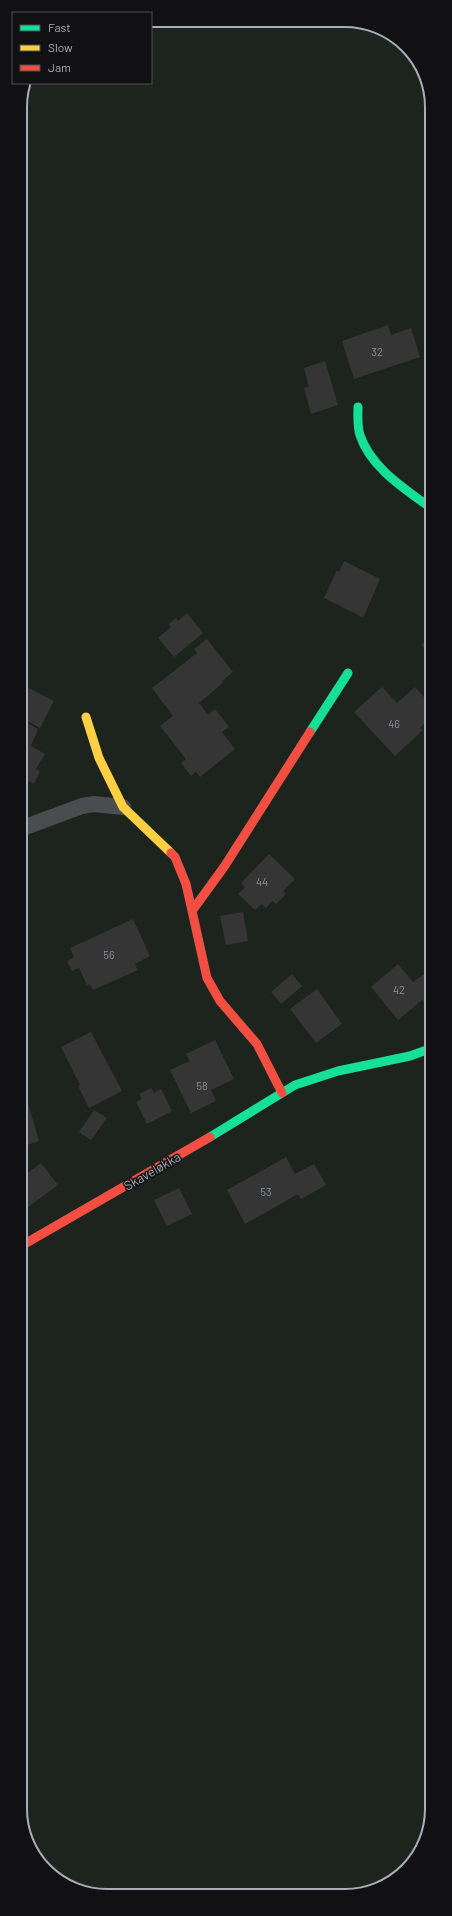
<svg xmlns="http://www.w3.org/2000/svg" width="452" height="1916" viewBox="0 0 452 1916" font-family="Barlow,sans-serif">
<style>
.green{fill:#1d241e}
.building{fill:#353536}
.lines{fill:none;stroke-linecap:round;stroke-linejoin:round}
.lane{stroke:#4b4c50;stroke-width:16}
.fast{stroke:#16e098;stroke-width:9}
.slow{stroke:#ffcf43;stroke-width:9}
.jam{stroke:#f24e42;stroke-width:9}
.labels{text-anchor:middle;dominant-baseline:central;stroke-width:3;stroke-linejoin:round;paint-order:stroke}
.number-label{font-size:11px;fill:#8b8f98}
.street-label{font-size:13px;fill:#a8adb8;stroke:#111113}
.rim{fill:none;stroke:#a8adb8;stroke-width:2}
</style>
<rect width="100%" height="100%" fill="#171717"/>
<path class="green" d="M151 20 363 22 410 49 431 95 432 1815 410 1867 384 1887 357 1895 89 1894 42 1867 21 1821 20 101 24 83H151Z"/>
<path class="building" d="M388 325 391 335 411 328 420 357 354 379 342 341Z
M325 361 338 405 311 414 304 388 309 387 304 368Z
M344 561 380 579 364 616 362 617 324 598 337 570 339 572Z
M187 613 203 633 174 657 158 638 171 627 169 624 176 618 178 621Z
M431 635V655L421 645Z
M207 639 233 672 222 681 223 683 199 703 208 715 215 709 229 727 222 732 235 749 200 777 196 772 191 776 181 763 186 759 160 726 173 716 152 688 197 653 194 649Z
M27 687 54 701 40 728 20 717V699Z
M382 687 397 703 415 687 431 705V718L420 728 423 730 395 756 354 712Z
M20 719 38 729 31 746 45 754 36 769 40 771 34 784 29 781 28 783 20 779Z
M269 854 295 879 283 891 286 894 276 904 272 901 266 908 262 904 255 910 238 894 245 887 241 883Z
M243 912 248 941 226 945 220 916Z
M133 919 150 956 135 964 138 970 93 990 90 984 87 985 79 968 72 971 67 961 74 957 70 948Z
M398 964 413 982 427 972 432 978V1013L422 1000 398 1020 371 987Z
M292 974 302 986 281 1004 271 992Z
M317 989 342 1024 316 1043 290 1009Z
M91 1032 122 1091 89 1108 78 1086 80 1085 61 1047Z
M215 1040 234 1079 211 1090 216 1101 191 1113 170 1070 190 1061 186 1054Z
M21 1079 39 1141 21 1147Z
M151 1088 154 1093 161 1089 172 1111 147 1124 136 1102 142 1099 139 1094Z
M94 1110 107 1118 91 1140 79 1132Z
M286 1157 295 1174 314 1164 326 1185 301 1199 298 1194 245 1224 227 1190Z
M41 1163 58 1185 27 1208 21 1200V1178Z
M179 1188 192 1214 167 1226 154 1200Z"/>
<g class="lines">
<path class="lane" d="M20 829 82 806 94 804 123 807"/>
<path class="fast" d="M358 407C358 416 357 426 360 435 370 467 405 489 431 508
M310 732 348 673
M210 1137 295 1085 338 1071 410 1056 432 1048"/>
<path class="slow" d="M86 717 99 758 123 807 171 853"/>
<path class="jam" d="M171 853 175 857 186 884 207 978 220 1001 257 1044 282 1093
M192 911 224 867 310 732
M21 1246 210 1137"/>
</g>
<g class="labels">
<g class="number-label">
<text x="377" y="351">32</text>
<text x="394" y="723">46</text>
<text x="262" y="881">44</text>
<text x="109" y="954">56</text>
<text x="399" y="989">42</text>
<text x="202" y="1085">58</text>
<text x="266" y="1191">53</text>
</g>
<g class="street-label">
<text transform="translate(152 1171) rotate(-30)">Skaveløkka</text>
</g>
</g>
<path d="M0 0H452V1916H0ZM107 27H345A80 80 0 0 1 425 107V1809A80 80 0 0 1 345 1889H107A80 80 0 0 1 27 1809V107A80 80 0 0 1 107 27Z" fill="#111113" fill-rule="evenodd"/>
<path class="rim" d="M107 27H345A80 80 0 0 1 425 107V1809A80 80 0 0 1 345 1889H107A80 80 0 0 1 27 1809V107A80 80 0 0 1 107 27Z"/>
<rect x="12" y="12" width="140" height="72" fill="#111113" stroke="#4d4f55"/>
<rect x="20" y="25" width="20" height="6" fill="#16e098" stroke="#4d4f55"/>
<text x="48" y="32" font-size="12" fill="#a8adb8">Fast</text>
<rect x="20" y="45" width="20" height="6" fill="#ffcf43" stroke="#4d4f55"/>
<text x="48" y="52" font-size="12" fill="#a8adb8">Slow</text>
<rect x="20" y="65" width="20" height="6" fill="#f24e42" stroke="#4d4f55"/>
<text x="48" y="72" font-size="12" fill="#a8adb8">Jam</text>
</svg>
